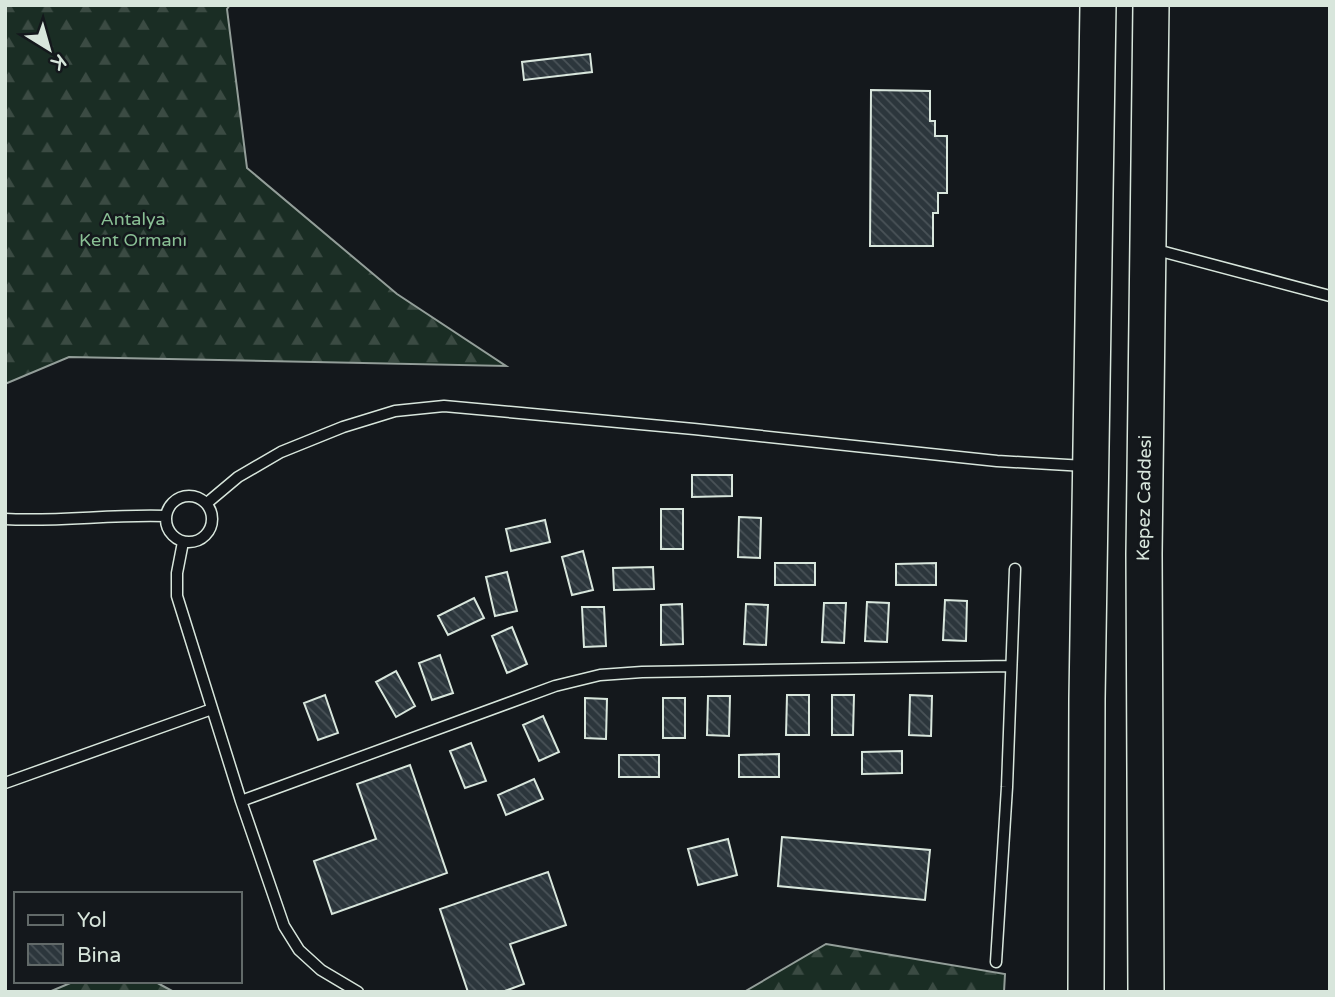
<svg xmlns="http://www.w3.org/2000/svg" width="1335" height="997" viewBox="0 0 1335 997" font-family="'Varela Round',sans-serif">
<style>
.forest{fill:url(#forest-firs);stroke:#939e99;stroke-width:2}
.building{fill:url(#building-back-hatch);stroke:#d8e6dc;stroke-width:2}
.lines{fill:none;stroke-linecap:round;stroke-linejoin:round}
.service-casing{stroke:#d8e6dc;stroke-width:13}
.primary-casing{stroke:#d8e6dc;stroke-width:38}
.service{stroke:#14181c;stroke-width:10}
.primary{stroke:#14181c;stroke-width:35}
.labels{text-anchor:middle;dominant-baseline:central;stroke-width:5;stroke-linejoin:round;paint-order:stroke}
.park-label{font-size:18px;fill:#8ac095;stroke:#14181c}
.street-label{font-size:18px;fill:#d8e6dc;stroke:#14181c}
</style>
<defs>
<pattern id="forest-firs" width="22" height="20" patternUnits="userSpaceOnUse" patternTransform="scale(1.75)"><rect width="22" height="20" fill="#1a2d24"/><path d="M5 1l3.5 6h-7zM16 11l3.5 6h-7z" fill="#3b4b43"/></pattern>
<pattern id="building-back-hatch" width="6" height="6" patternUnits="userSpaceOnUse" patternTransform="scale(1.75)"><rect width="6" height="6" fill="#2c363c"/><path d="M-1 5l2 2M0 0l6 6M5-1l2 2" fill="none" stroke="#4a5358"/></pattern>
</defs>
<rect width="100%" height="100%" fill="#14181c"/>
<path class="forest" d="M5 5H230L227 9 247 168 397 294 506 366 69 357 5 384Z
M826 944 1005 974 1004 992H744Z
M75 981H154L174 992H49Z"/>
<path class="building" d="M590 54 592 72 524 80 522 62Z
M871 90 930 91V121H935V136H947V193H938V213H933V246H870Z
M692 475H732V496L692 497Z
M661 509H683V549H661Z
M739 517 761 518 760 558 738 557Z
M545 520 550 542 511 551 506 529Z
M583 551 593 590 572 595 562 557Z
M775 563H815V585H775Z
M936 563V585H896V564Z
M653 567 654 589 614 590 613 568Z
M507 572 517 611 495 616 486 577Z
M474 598 484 618 448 635 438 616Z
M945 600 967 601 966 641 943 640Z
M867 602 889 603 887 642 865 641Z
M824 603H846L844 643 822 642Z
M682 604 683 644 661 645V605Z
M746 604 768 605 766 645 744 644Z
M582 607H604L606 646 584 647Z
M512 627 527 664 507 673 492 636Z
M440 655 453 693 432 700 419 663Z
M396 671 415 706 396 717 376 682Z
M325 695 338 733 318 740 304 703Z
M787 695H809V735H786Z
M832 695H854L853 735H832Z
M910 695 932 696 931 736 909 735Z
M708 696H730L729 736 707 735Z
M585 698 607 699 606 739 585 738Z
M663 698H685V738H663Z
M543 716 559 752 539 761 523 725Z
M471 743 486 781 465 788 450 751Z
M902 751V773L862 774V752Z
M779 754V777H739V755Z
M619 755H659V777H619Z
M410 765 447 873 332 914 314 861 376 839 357 784Z
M534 779 543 799 506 815 498 795Z
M782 837 930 850 925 900 778 886Z
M728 839 737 875 698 885 688 849Z
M548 872 566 925 510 944 524 984 502 992H468L440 909Z"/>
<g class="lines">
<g class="service-casing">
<path id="service" d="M1153 249 1330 296
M166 519a23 23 0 1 1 46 0a23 23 0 1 1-46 0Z
M207 503 238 477 281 452 343 427 395 411 444 406 694 429 997 461 1085 466
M5 519C59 522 112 514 166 516
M183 542 177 573V596L241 801 284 926 299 950 321 970 358 992
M5 783 212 709
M241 801 555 686 600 675 642 672 1011 666
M996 962 1007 787 1015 569"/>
</g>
<g class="primary-casing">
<path id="primary" d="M1086 992 1087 699 1098 5
M1146 992 1144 554 1151 5"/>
</g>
<use href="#service" class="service"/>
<use href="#primary" class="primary"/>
</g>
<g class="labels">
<g class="park-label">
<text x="133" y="219">Antalya<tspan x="133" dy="21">Kent Ormanı</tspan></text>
</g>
<g class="street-label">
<text transform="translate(1144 498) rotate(-89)">Kepez Caddesi</text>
</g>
</g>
<rect width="1335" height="997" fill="none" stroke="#d8e6dc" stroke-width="14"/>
<rect x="14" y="892" width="228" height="91" fill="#14181c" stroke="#626a69" stroke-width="2"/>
<rect x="28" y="915" width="35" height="10" fill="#14181c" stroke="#626a69" stroke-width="2"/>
<text x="77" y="927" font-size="21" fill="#d8e6dc">Yol</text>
<rect x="28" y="944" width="35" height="21" fill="url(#building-back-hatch)" stroke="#626a69" stroke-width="2"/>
<text x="77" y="962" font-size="21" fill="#d8e6dc">Bina</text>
<g transform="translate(49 49) rotate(143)" stroke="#14181c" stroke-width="5" paint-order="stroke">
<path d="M0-5L12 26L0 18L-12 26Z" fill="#d8e6dc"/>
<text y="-10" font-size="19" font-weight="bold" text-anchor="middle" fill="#d8e6dc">K</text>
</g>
</svg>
